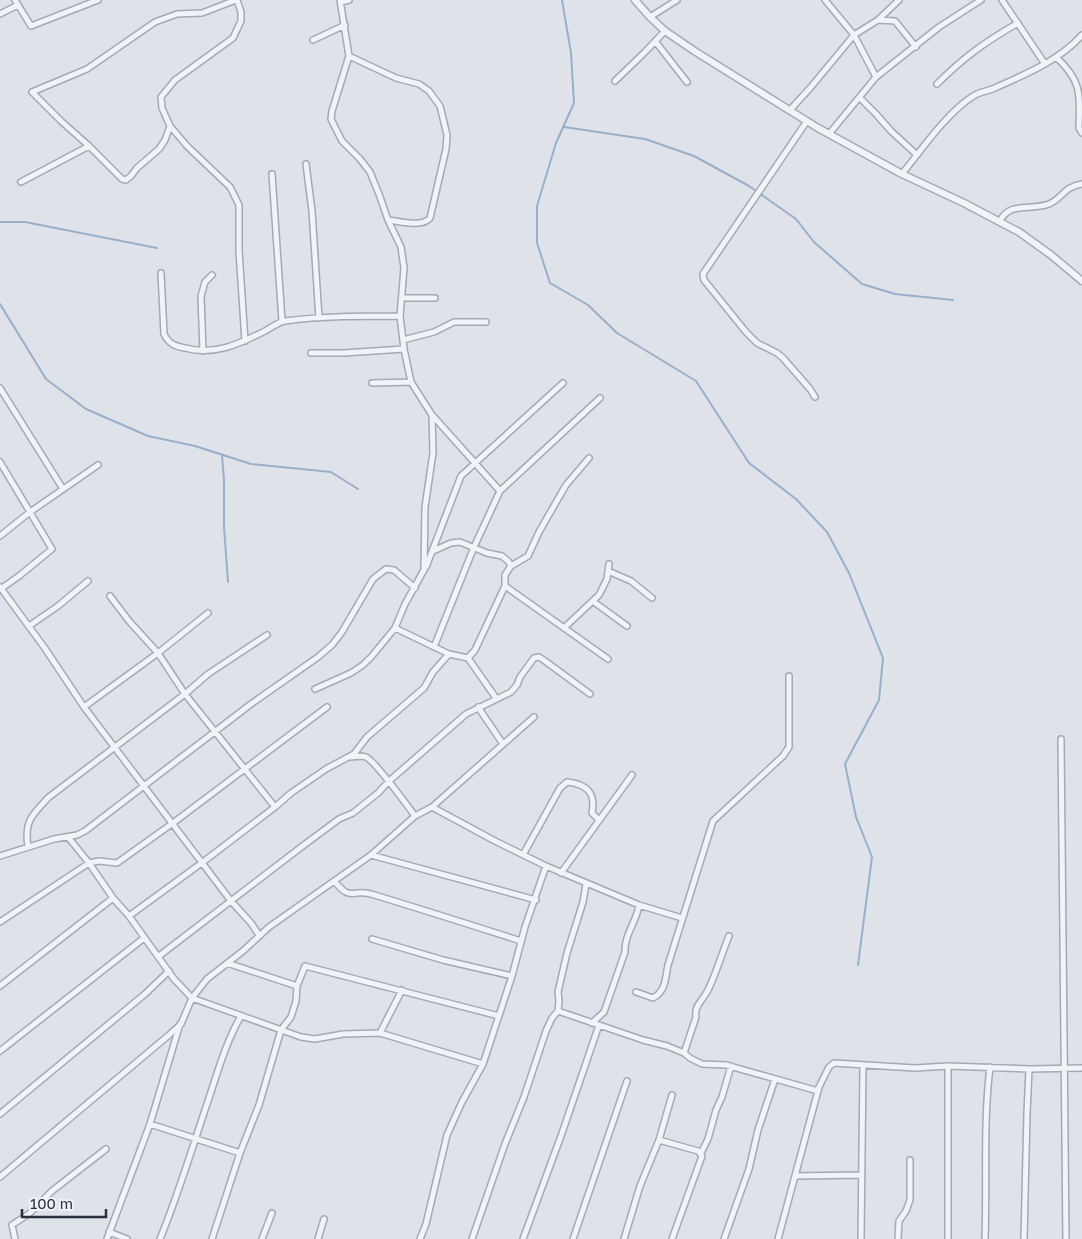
<svg xmlns="http://www.w3.org/2000/svg" width="1082" height="1239" viewBox="0 0 1082 1239" font-family="'Golos Text',sans-serif">
<style>
.lines{fill:none;stroke-linecap:round;stroke-linejoin:round}
.stream{stroke:#98afca;stroke-width:2}
.minor-casing{stroke:#a4a9b3;stroke-width:8}
.tertiary-casing{stroke:#a4a9b3;stroke-width:9}
.minor{stroke:#f2f3f7;stroke-width:5}
.tertiary{stroke:#f2f3f7;stroke-width:6}
</style>
<rect width="100%" height="100%" fill="#dfe2e9"/>
<g class="lines">
<path class="stream" d="M562 0 571 53 574 103 556 143 537 206V243L550 283 588 305 617 333 696 381 749 463 796 499 827 532 849 573 883 658 879 700 845 764 856 817 872 857 858 965
M564 127 645 139 694 156 749 186 796 219 814 242 862 284 895 294 953 300
M0 222H25L157 248
M0 304 46 379 86 409 148 436 195 446 251 464 331 472 358 489
M222 455 224 480V527L228 582"/>
<g class="minor-casing">
<path id="minor" d="M15 0 31 26 98 0
M237 0 241 12V21L233 38 175 80 161 97 162 108 170 126 187 146 230 187 239 205V251L245 341
M825 0 854 35 876 77
M1002 0 1045 64
M341 2 349 0
M0 14 18 5
M650 17 677 0
M878 20 895 21 916 47
M313 40 345 25
M655 41 687 82
M349 56 396 78 419 84 429 91 440 106 447 135 446 149 430 218C422 228 399 221 388 220
M1056 57C1082 81 1080 94 1079 128L1082 133
M615 81 644 53 665 31
M937 84C964 57 985 42 1018 23
M860 98 876 114 891 131 917 155
M790 110 811 87 854 35 878 20 899 0
M807 121 703 274 704 280 746 332 757 343 777 353 783 358 810 389 815 397
M170 126 165 140 159 149 137 168 131 176 126 180 122 179 89 146 61 121 32 92 87 69 155 22 177 14 202 13 236 0
M829 134 876 77 939 27 981 0
M306 164 312 211 319 318
M272 174 282 321
M902 174C921 150 949 110 975 95 982 91 990 91 997 87 1026 74 1060 60 1082 35
M21 182 89 146
M1000 221C1010 201 1031 211 1049 204 1063 198 1063 187 1082 184
M161 273 164 334C169 344 174 346 185 348 214 356 239 344 265 331 271 328 278 322 285 321 323 316 362 316 400 316
M402 298H435
M403 340 434 332 454 322H486
M203 351 201 296 205 282 212 275
M311 353H344L404 349
M372 383 411 382
M0 388 63 489
M433 416 500 491
M0 462 52 549 19 576 2 588
M0 536 30 512 98 465
M433 551 451 543 460 542 487 553 502 556 508 561 511 566
M426 567 461 476 563 383
M608 571 631 581 652 598
M505 586 608 659
M0 587 44 647 84 707 231 901 251 923 259 935
M110 596 129 621 158 653 185 694 275 807
M594 602 627 626
M29 626 58 606 88 581
M564 628 599 595 607 579 609 564
M434 647 474 547 500 491 600 398
M449 654 468 658 475 650 505 586V575L511 566 528 556 539 532 566 485 589 458
M468 658 496 698
M315 689 351 673 363 665 372 656 395 628 405 604 424 570 425 507 433 453 432 415 411 382 404 349 400 316 404 268 401 247 388 220 379 194 370 172 360 159 342 141 331 119 332 111 349 56 340 0
M84 707 158 653 208 613
M478 707 503 744
M1061 739 1066 1239
M351 757C355 757 362 755 366 757 376 762 406 804 415 816
M432 807 495 841 546 866
M68 837 89 863 113 898 129 916 174 979 192 998 301 1037 315 1039 343 1034 380 1033 483 1064
M28 847C24 821 32 815 49 797L185 694 208 674 267 635
M524 853 560 788 567 782C587 784 596 793 592 813L599 820
M371 855 536 900
M0 856 54 839 77 835 85 831 251 704 318 657 332 645 342 632 373 579 386 569 394 570 415 588
M561 873 632 775
M334 881C352 902 349 889 371 894 421 909 471 925 521 941
M129 916 203 862 275 807 291 793 326 769 354 754 367 737 424 688 433 672 449 654 395 628
M0 922 89 863 99 861 117 863 173 823 327 707
M372 939 443 960 512 976
M159 956 300 848 339 819 353 813 378 793 388 782 466 714 511 692 517 685 520 677 534 658 539 657 545 661 590 694
M227 963 297 986
M0 986 113 898
M636 992 653 998C666 991 665 979 668 965L713 821 783 756 789 747V676
M558 1011 643 1040 667 1046 684 1053 690 1058 702 1064 726 1065 818 1091
M592 1023 604 1012 625 952C624 935 637 921 639 905
M380 1033 402 990
M0 1051 144 938
M684 1053 696 1017C694 1006 702 1001 707 992 715 977 722 953 729 936
M0 1114 145 994 169 971
M150 1124 240 1153
M659 1140 698 1151 702 1156 672 1239
M701 1153 708 1139 716 1110 722 1097 731 1066
M795 1176 861 1175
M0 1177 169 1035 181 1024 192 998 207 979 243 951 269 927 371 855 415 816 432 807 534 717
M109 1232 127 1239
M15 1239 12 1225 30 1213 52 1191 106 1149
M107 1239 150 1124 180 1024
M160 1239C179 1193 193 1145 209 1098 218 1071 226 1042 241 1016
M212 1239 240 1153 259 1105 281 1030 291 1017 296 1001 297 986 305 966 499 1016
M262 1239 272 1213
M318 1239 324 1219
M420 1239 426 1224 447 1135 462 1102 483 1064 512 976 525 927 546 866 639 905 682 918
M472 1239 505 1144 524 1097 546 1031 552 1018 558 1011 559 1001 558 992 567 953 583 902 586 884
M523 1239 561 1136 599 1025
M573 1239 627 1081
M624 1239 640 1186 659 1140 672 1095
M724 1239 749 1169 758 1130 775 1079
M778 1239 819 1087 829 1067 834 1063 915 1068 948 1066 1029 1069 1082 1068
M861 1239 863 1065
M898 1239 899 1221 906 1211 910 1200V1160
M948 1239V1066
M985 1239C987 1182 983 1124 990 1067
M1024 1239 1027 1113 1029 1069"/>
</g>
<g class="tertiary-casing">
<path id="tertiary" d="M635 0 650 17 665 31 696 52 818 128 902 174 964 203 1019 232 1051 255 1082 281"/>
</g>
<use href="#minor" class="minor"/>
<use href="#tertiary" class="tertiary"/>
</g>
<path d="M22 1209v8h84v-8" fill="none" stroke="#273040" stroke-width="2.5"/>
<text x="30" y="1209" font-size="15" fill="#273040" stroke="#eef1f6" stroke-width="4" paint-order="stroke">100 m</text>
</svg>
